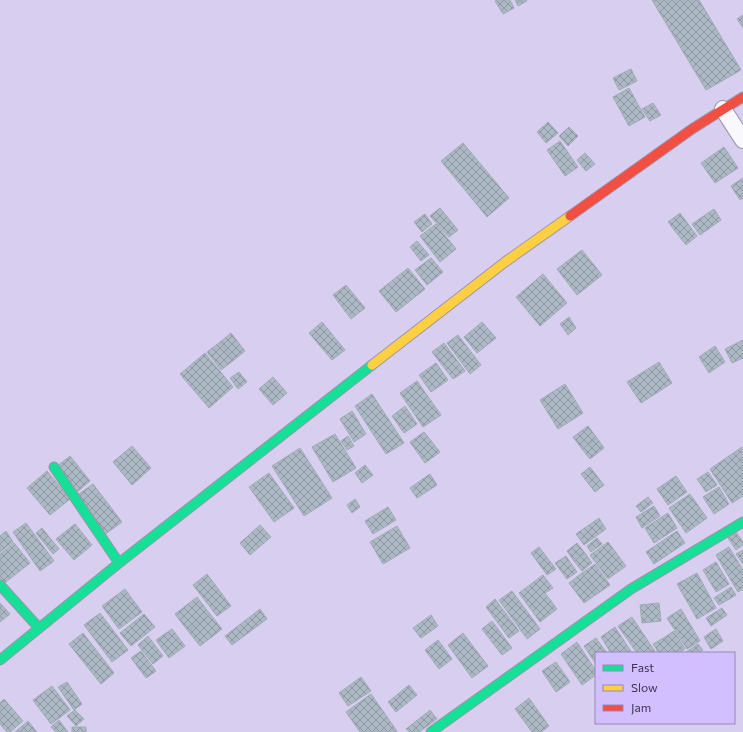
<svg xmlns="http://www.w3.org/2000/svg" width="743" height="732" viewBox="0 0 743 732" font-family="Commissioner,sans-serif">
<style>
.building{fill:url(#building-cross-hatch);stroke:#9fabb7}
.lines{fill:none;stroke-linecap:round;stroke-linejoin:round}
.street-casing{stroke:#9c94ad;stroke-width:18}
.fast-casing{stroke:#9c94ad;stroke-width:11}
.slow-casing{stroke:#9c94ad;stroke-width:11}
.jam-casing{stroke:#9c94ad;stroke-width:11}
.street{stroke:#f9f8fd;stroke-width:16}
.fast{stroke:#16e098;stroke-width:9}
.slow{stroke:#ffcf43;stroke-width:9}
.jam{stroke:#f24e42;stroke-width:9}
</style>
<defs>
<pattern id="building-cross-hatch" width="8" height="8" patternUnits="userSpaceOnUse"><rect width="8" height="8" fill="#acb9c4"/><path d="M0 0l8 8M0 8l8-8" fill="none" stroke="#8d97a2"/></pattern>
</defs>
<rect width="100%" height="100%" fill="#d8cef0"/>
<path class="building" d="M498 0H510L514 8 503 14 495 1Z
M515 0H526L527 1 518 6Z
M652 0H699L741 70 706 90Z
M743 15V28L737 19Z
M631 69 637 81 619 90 613 78Z
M629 88 645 117 629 126 613 97Z
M653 103 661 115 650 121 642 109Z
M548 122 558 133 546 143 537 132Z
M569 127 578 136 568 146 559 136Z
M560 141 578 167 565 176 547 150Z
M463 143 509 198 487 217 441 161Z
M724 147 738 168 715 183 701 163Z
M585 153 595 164 586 171 577 160Z
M743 178V198L740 200 731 186Z
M440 208 458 230 449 237 430 216Z
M714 209 721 220 700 235 692 224Z
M680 213 697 236 686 245 668 222Z
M425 214 432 224 422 232 414 222Z
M436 224 456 249 440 262 420 236Z
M417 241 429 255 421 261 410 247Z
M582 250 602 275 577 295 557 269Z
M431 258 443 272 427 285 415 270Z
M408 268 425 289 396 312 379 291Z
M543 274 567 303 540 326 516 297Z
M346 285 365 308 351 319 333 295Z
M569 317 576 328 568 335 560 324Z
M322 322 345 350 332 360 309 333Z
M482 322 496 338 477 353 464 337Z
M231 333 245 351 234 360 220 342Z
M458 335 481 365 470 374 447 343Z
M743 340V358L732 363 725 349Z
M220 342 234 360 221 370 207 352Z
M444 343 465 371 453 379 432 352Z
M715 346 725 362 709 373 699 357Z
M205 353 233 387 209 408 180 374Z
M659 362 672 383 641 403 627 382Z
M436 363 448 380 431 392 419 375Z
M239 372 247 382 238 389 230 378Z
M273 377 287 393 273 405 259 389Z
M417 381 441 415 423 427 400 393Z
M565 384 583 413 558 429 540 400Z
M372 394 404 443 386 454 355 406Z
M405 406 417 424 404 433 392 416Z
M352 411 366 434 354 442 340 419Z
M588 426 597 438 582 449 573 437Z
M424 432 440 452 425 463 410 442Z
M335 434 356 468 333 482 312 447Z
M348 436 354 446 347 450 341 441Z
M597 438 604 448 590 459 582 449Z
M132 446 151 468 132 485 113 462Z
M742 447 743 496 732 503 710 469Z
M300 448 332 498 304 516 272 466Z
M70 456 90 481 76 493 56 467Z
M365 465 373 475 362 483 355 473Z
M590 467 604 485 595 492 581 474Z
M47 471 70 499 50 515 27 488Z
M708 472 717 485 706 492 697 479Z
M269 473 294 508 274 522 249 487Z
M430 474 437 485 417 498 410 488Z
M676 476 687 492 668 505 657 489Z
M93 484 122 522 104 535 76 496Z
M719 487 729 504 714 514 703 497Z
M690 494 707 518 686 533 669 508Z
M648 497 653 503 641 512 636 506Z
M355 499 360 507 352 513 347 505Z
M654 506 660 516 642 528 636 517Z
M388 507 396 520 373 534 365 521Z
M668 513 677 528 654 543 645 528Z
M599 518 606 529 584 545 576 534Z
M26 523 54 561 40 571 13 532Z
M75 524 92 545 74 560 56 539Z
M260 525 271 537 250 555 240 543Z
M397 526 410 548 383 564 370 542Z
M42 528 59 549 53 554 36 533Z
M6 531 13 542 0 552V536Z
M677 531 685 543 654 564 646 552Z
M736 532 743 542V545L736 550 728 538Z
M597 538 602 544 591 552 587 546Z
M608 542 626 566 608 579 590 555Z
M14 543 30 563 2 585 0 582V554Z
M577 543 585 553 574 561 567 551Z
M539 547 556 569 547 575 531 553Z
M729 547 743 570V589L738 592 716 555Z
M743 550V564L736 554Z
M585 553 592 563 582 571 574 561Z
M566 556 577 572 567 579 555 563Z
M716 562 729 584 716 592 703 570Z
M595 564 610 585 597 594 582 573Z
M582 573 597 594 584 603 569 583Z
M697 573 716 608 697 619 677 584Z
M207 574 231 606 217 616 193 585Z
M543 575 553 588 545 593 557 609 540 622 519 593Z
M731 587 736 595 719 605 714 598Z
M125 589 142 612 119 629 102 606Z
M512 591 540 629 527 639 499 600Z
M197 597 210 614 188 631 175 614Z
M495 599 519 631 509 638 486 607Z
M0 603 10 614 0 622Z
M659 603 661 621 642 623 640 605Z
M722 608 727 615 711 626 706 618Z
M260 609 267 619 232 645 225 636Z
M681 609 700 641 687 649 667 618Z
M100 613 128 650 112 662 84 625Z
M144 614 155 627 131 646 120 633Z
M210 614 222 629 200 646 188 631Z
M431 615 438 626 421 638 413 628Z
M632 617 656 653H637L618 626Z
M492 621 512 648 502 655 482 629Z
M615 627 632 653H611L601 637Z
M172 629 185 646 169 658 156 640Z
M716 629 723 641 711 649 704 637Z
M674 631 685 649 679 653H675L665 637Z
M83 633 114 673 101 684 69 644Z
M463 633 488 666 472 678 448 645Z
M148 636 163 656 153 664 138 645Z
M665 637 675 653H659L653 644Z
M596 638 607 653H596V664L584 646Z
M438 640 452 659 439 669 425 650Z
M577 642 596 671V675L582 685 561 654Z
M698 644 703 650 698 653H687L686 652Z
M141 651 156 671 146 678 131 658Z
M556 662 570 682 556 692 542 671Z
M361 677 371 691 348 706 339 693Z
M67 682 82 704 74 710 58 687Z
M409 685 417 695 396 712 388 702Z
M52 686 70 710 51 724 33 700Z
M371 694 397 731 396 732H360L346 712Z
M529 698 549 726 541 732H532L515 709Z
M4 699 23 721 10 732H7L0 724V703Z
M75 710 84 719 76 726 67 716Z
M430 710 437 719 419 732H409L406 729Z
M59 720 68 732H56L51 727Z
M28 721 37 732H15Z
M72 727H86V732H72Z"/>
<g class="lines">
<g class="street-casing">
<path id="street" d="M723 109 743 140"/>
</g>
<g class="fast-casing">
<path id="fast" d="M54 467 119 563
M0 585 39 628
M0 660 119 563 372 365
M431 732 631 589 743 522"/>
</g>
<g class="slow-casing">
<path id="slow" d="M372 365 505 262 570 216"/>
</g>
<g class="jam-casing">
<path id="jam" d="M570 216 692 129 743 97"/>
</g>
<use href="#street" class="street"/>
<use href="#fast" class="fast"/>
<use href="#slow" class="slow"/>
<use href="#jam" class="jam"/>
</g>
<rect x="595" y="652" width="140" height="72" fill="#d2bfff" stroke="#9688b9"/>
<rect x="603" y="665" width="20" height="6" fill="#16e098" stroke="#9688b9"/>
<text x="631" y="672" font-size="12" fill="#3d354f">Fast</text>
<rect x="603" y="685" width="20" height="6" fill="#ffcf43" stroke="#9688b9"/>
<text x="631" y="692" font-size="12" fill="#3d354f">Slow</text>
<rect x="603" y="705" width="20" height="6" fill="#f24e42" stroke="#9688b9"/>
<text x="631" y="712" font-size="12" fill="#3d354f">Jam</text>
</svg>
